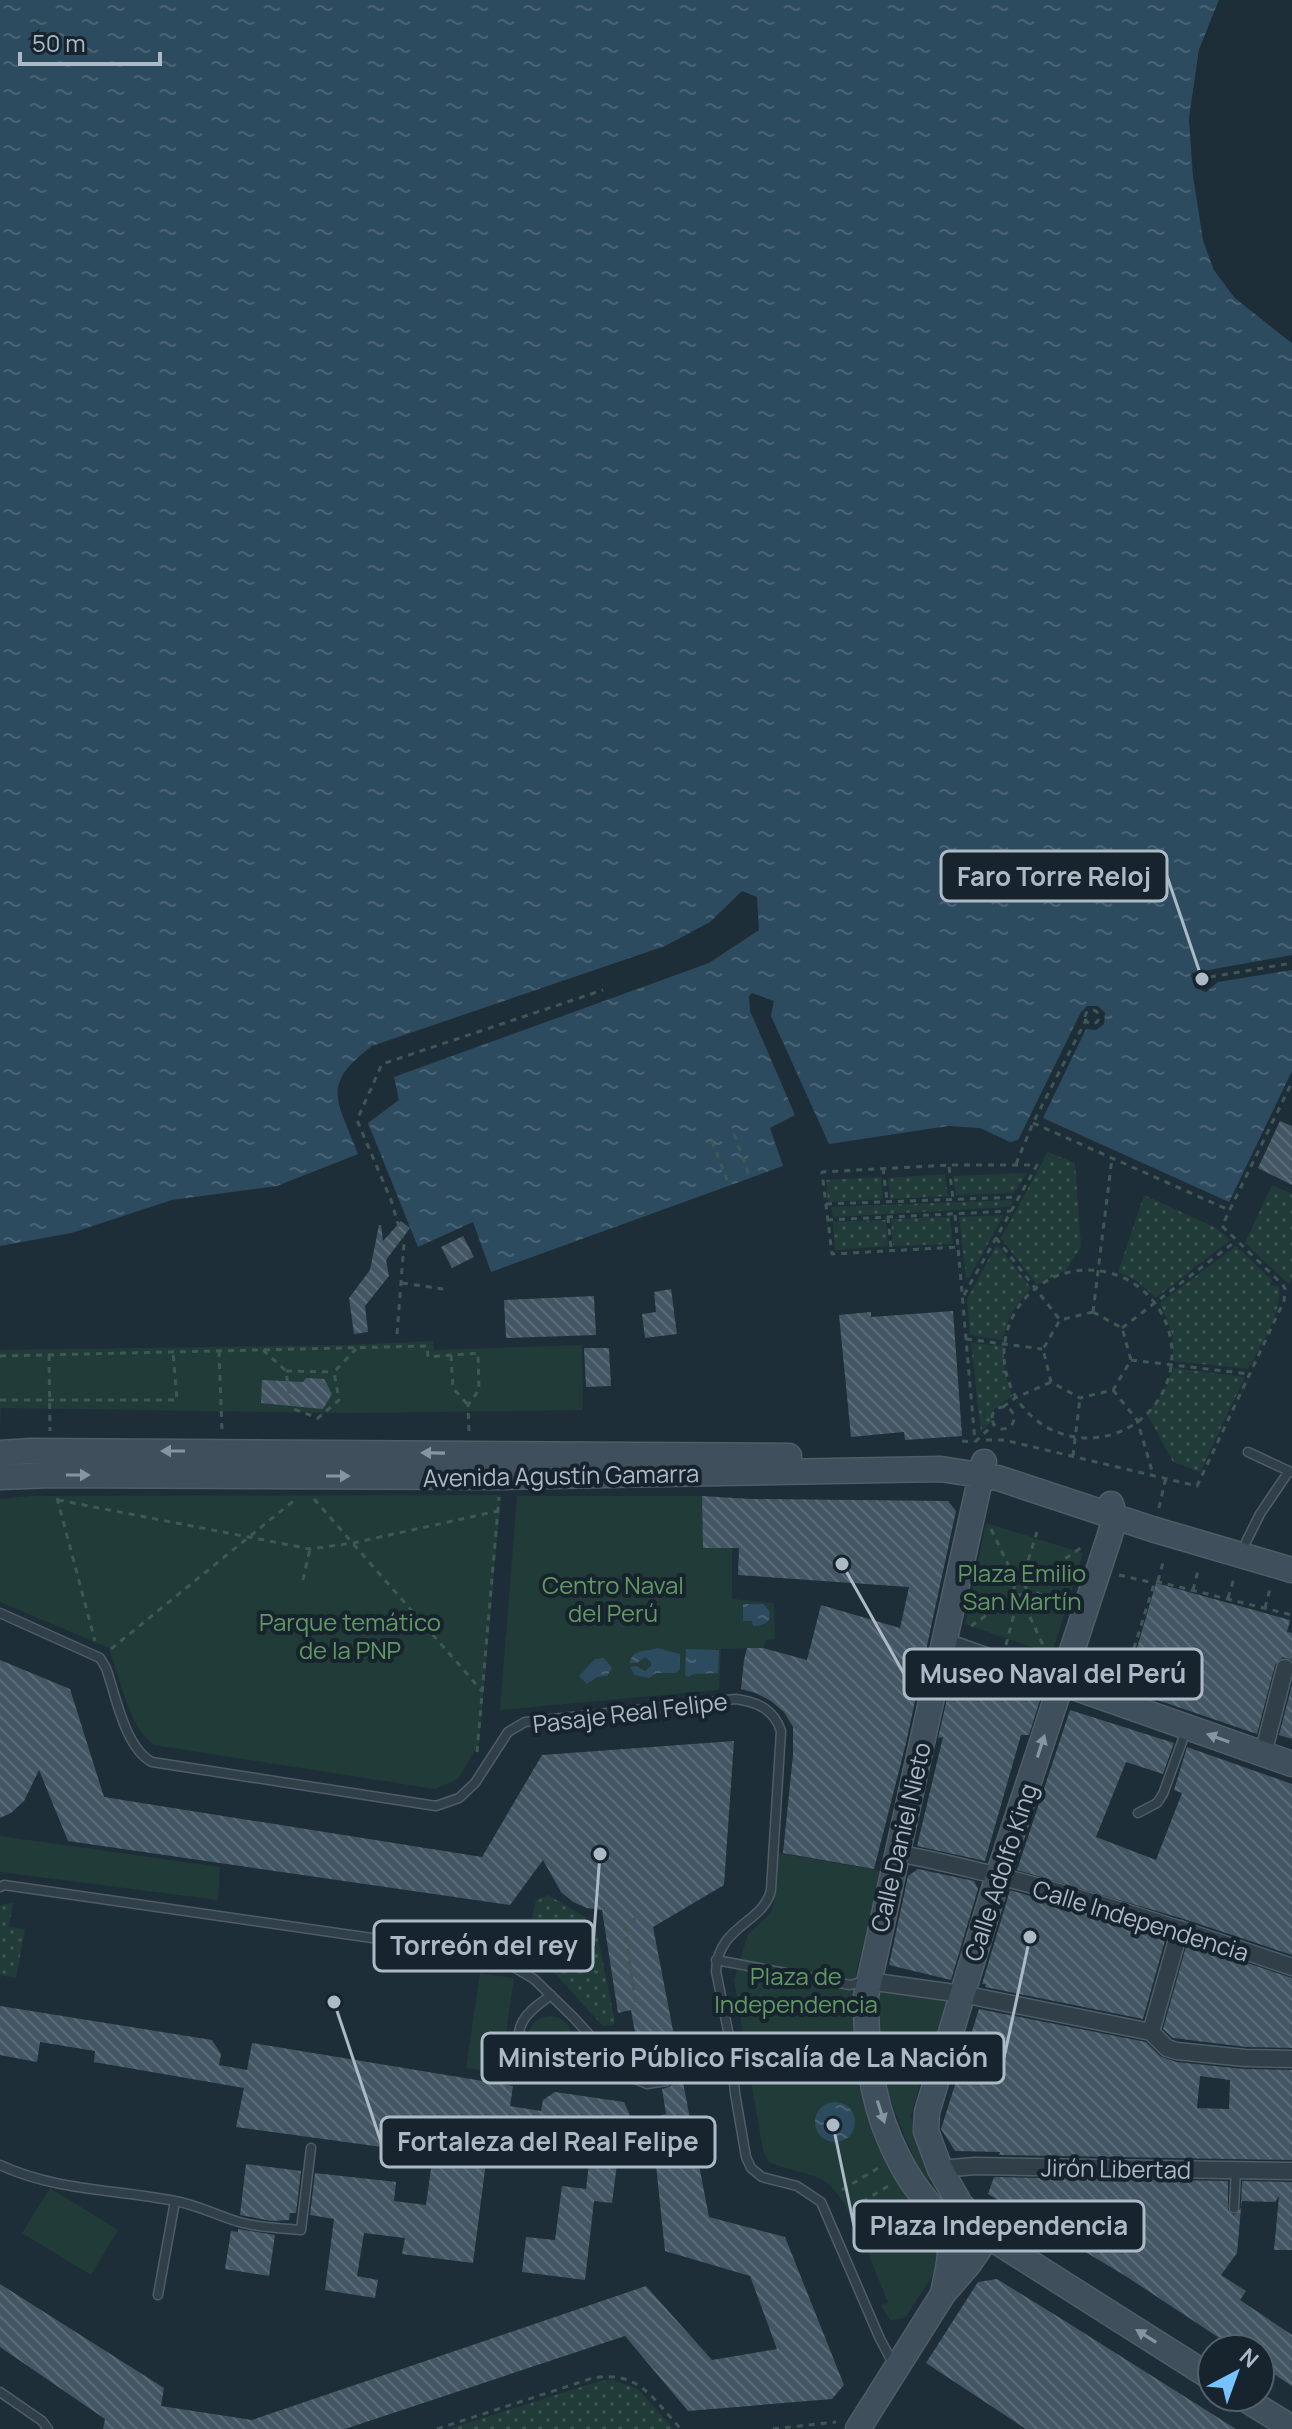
<svg xmlns="http://www.w3.org/2000/svg" width="1292" height="2429" viewBox="0 0 1292 2429" font-family="Manrope,sans-serif">
<style>
.grass{fill:url(#grass-dots)}
.green{fill:#213b39}
.water{fill:url(#water-ripples)}
.pier{fill:#1e2e38}
.building{fill:url(#building-back-hatch);fill-rule:evenodd}
.lines{fill:none;stroke-linecap:round;stroke-linejoin:round}
.lane-casing{stroke:#4f5d67;stroke-width:11}
.street-casing{stroke:#4f5d67;stroke-width:19}
.secondary-casing{stroke:#4f5d67;stroke-width:27}
.path{stroke:#3f5856;stroke-width:3;stroke-dasharray:6 6;stroke-linecap:butt}
.lane{stroke:#313f49;stroke-width:8}
.street{stroke:#313f49;stroke-width:16}
.secondary{stroke:#3f4f5c;stroke-width:24}
.oneway{fill:#8595a1}
.labels{text-anchor:middle;dominant-baseline:central;stroke-width:8;stroke-linejoin:round;paint-order:stroke}
.street-label{font-size:24px;fill:#abbac6;stroke:#17242d}
.park-label{font-size:24px;fill:#619864;stroke:#17242d}
.leader{fill:none;stroke:#abbac6;stroke-width:3}
.callout-dot{fill:#abbac6;stroke:#17242d;stroke-width:3}
.callout{fill:#17242d;stroke:#abbac6;stroke-width:3}
.callout-label{font-size:26px;text-anchor:middle;font-weight:bold;fill:#abbac6}
</style>
<defs>
<pattern id="grass-dots" width="8" height="8" patternUnits="userSpaceOnUse" patternTransform="scale(2)"><rect width="8" height="8" fill="#213b39"/><path d="M2 2h.1M6 6h.1" fill="none" stroke="#3f5554" stroke-width="1.8" stroke-linecap="round"/></pattern>
<pattern id="water-ripples" width="26" height="14" patternUnits="userSpaceOnUse" patternTransform="scale(2)"><rect width="26" height="14" fill="#2d4b5f"/><path d="M2 4q2-2 4 0t4 0M15 11q2-2 4 0t4 0" fill="none" stroke="#496374"/></pattern>
<pattern id="building-back-hatch" width="6" height="6" patternUnits="userSpaceOnUse" patternTransform="scale(2)"><rect width="6" height="6" fill="#435663"/><path d="M-1 5l2 2M0 0l6 6M5-1l2 2" fill="none" stroke="#5b6c78"/></pattern>
</defs>
<rect width="100%" height="100%" fill="#1e2e38"/>
<path class="grass" d="M1048 1152 1075 1163 1081 1247 1066 1270 1037 1285 1001 1238Z
M1027 1173 1014 1193 956 1195 953 1176Z
M945 1174 948 1196 890 1199 888 1178Z
M881 1177 883 1199 828 1202 826 1180Z
M1272 1185 1292 1194V1278L1289 1284 1245 1243Z
M1144 1195 1214 1227 1230 1240 1156 1298 1137 1281 1118 1272Z
M1013 1200 1009 1207 833 1217 831 1207Z
M1004 1215 969 1278H966L959 1217Z
M950 1217 953 1244 893 1246 891 1219Z
M886 1220 888 1246 835 1250 833 1222Z
M997 1244 1031 1288 1011 1313 1002 1340 970 1335 967 1299Z
M1236 1246 1272 1280 1270 1285 1279 1287C1282 1315 1261 1344 1248 1369L1174 1361 1172 1333 1160 1303Z
M971 1343 1003 1346 1005 1374 1012 1396 994 1409 992 1421 981 1432Z
M1173 1368 1245 1377 1200 1472 1173 1462 1147 1414 1165 1390Z
M548 1895 595 1923 614 2017V2025L603 2026 550 1968 524 1951 536 1901Z
M13 1903 9 1927 25 1929 16 1978 1 1975 0 1979V1905Z
M613 2380 638 2389 674 2429H448L600 2381Z"/>
<path class="green" d="M433 1341 434 1350 582 1345 583 1410 346 1413 1 1408 0 1433V1350L346 1345Z
M501 1495 479 1743 458 1779 435 1789 154 1745C127 1724 121 1680 109 1648L0 1602V1499L30 1496Z
M517 1496H702L703 1547 732 1548V1599L774 1603 775 1639 766 1640 763 1648 721 1649 719 1690 500 1710Z
M986 1523 1083 1553 1052 1654 965 1624Z
M0 1836 220 1867 218 1900 0 1872Z
M779 1853 881 1871 856 1973V2026L940 2236V2264L905 2318 890 2320 881 2306 888 2302C874 2271 851 2197 823 2180 806 2171 786 2170 769 2162L763 2151 734 1980 748 1934 770 1914 774 1903Z
M480 1973 514 1978 500 2073 466 2068Z
M884 1988 949 1999 941 2040 934 2038 910 2118 914 2120 913 2129 930 2182 956 2214 963 2229 918 2169 889 2097 875 2024V2004Z
M528 2038a22 22 0 1 1 44 0a22 22 0 1 1-44 0Z
M50 2188 118 2230 91 2275 22 2233Z"/>
<path class="water" d="M0 0H1219L1199 50 1189 119 1203 240 1214 270 1235 298 1292 343V955L1192 973 1191 976 1195 988 1206 992 1218 982 1292 970V1071L1229 1202 1043 1118 1086 1029 1096 1030 1104 1024 1105 1013 1098 1006H1087L1081 1012 1018 1140 1010 1142 980 1128 948 1126 829 1144 771 1016 774 1001 752 993 749 996 750 1011 795 1115 770 1128 783 1166 491 1272 473 1222 418 1247 368 1123 399 1100 394 1077 709 963 759 930 757 897 742 891 710 922 665 946 372 1046C319 1086 338 1100 358 1154L277 1186 172 1200 71 1233 0 1246Z
M743 1604H764L769 1611C772 1623 763 1626 753 1626L752 1621H743Z
M657 1648 680 1654V1669L676 1673H656L649 1678 635 1675 630 1667 636 1666 645 1671 651 1666V1662L645 1657 637 1663H630C632 1649 645 1652 657 1648Z
M686 1649 719 1650 718 1673 694 1674 688 1677 685 1675Z
M604 1658 612 1668 607 1676 597 1677 587 1684 579 1676 595 1659Z
M815 2122a20 20 0 1 1 40 0a20 20 0 1 1-40 0Z"/>
<path class="pier" d="M1219 0 1223 1 1202 51 1193 119 1197 175 1207 239 1217 268 1238 295 1292 338V343L1235 298 1214 270 1203 240 1193 176 1189 119 1199 50Z"/>
<path class="building" d="M1280 1121 1292 1126V1185L1258 1168Z
M401 1221 410 1228 386 1260 389 1276 365 1306 368 1332 354 1334 349 1298 370 1270 379 1225H381L383 1241Z
M463 1236 474 1257 452 1268 441 1247Z
M671 1289 677 1334 645 1338 642 1314 656 1312 654 1292Z
M594 1296 596 1335 506 1338 504 1300Z
M953 1311 962 1436 905 1440 904 1432 851 1437 839 1315 871 1312V1317Z
M584 1348H609L611 1386 586 1387Z
M306 1378 324 1379 332 1394 323 1409 261 1403 262 1380 303 1382Z
M702 1496 751 1499 948 1501 956 1511 906 1743 874 1869 783 1853 793 1755V1727L784 1712 771 1701 756 1693 741 1689 744 1660 747 1648H763L807 1660 821 1605 900 1628 909 1587 738 1575 739 1548H703Z
M1156 1583 1290 1620 1287 1632 1292 1633V1660L1283 1657 1275 1665 1257 1734 1125 1689Z
M0 1660 70 1689 104 1797 482 1857 542 1755 734 1741 724 1885 653 1927 709 2217 785 2237 844 2385 832 2399 688 2411 625 2336 345 2429H103L105 2419 0 2347V2284L164 2388 161 2406 252 2420 646 2286 712 2360 777 2349 750 2276 665 2251 651 2118 666 2114 662 2089 671 2086 673 2079 668 2074 660 2075 655 2047H644V2044H637L631 2010 618 2013 602 1910 587 1908 573 1902 561 1892 543 1860 510 1905 68 1841 39 1770 24 1801 11 1813 0 1818Z
M955 1664 1042 1694 1029 1735H1021L985 1861 917 1846 943 1737 938 1738Z
M1292 1685V1739L1279 1735Z
M1070 1710 1174 1743 1163 1774 1126 1762 1096 1837 1156 1860 1182 1793 1174 1790 1187 1747 1292 1784V1955L1184 1919 1017 1870Z
M918 1869 974 1881 978 1889 951 1980 889 1965 908 1876Z
M1010 1890 1166 1937 1143 2019 985 1987 986 1984H982Z
M1187 1943 1292 1978V2048L1246 2047 1173 2038 1163 2029Z
M0 2006 212 2040 221 2054 219 2065 247 2070 252 2043 513 2086 510 2106 541 2111 543 2100 555 2092 624 2102 630 2115 626 2142 620 2141 612 2203 594 2201 585 2280 522 2272 526 2237 555 2240 562 2186 586 2189 592 2137 508 2125 502 2164 486 2162 473 2263 402 2254 405 2238 364 2233 357 2276 378 2280 375 2298 325 2290 334 2219 310 2215 315 2173 396 2182 394 2201 426 2205 433 2154 236 2127 244 2088 94 2062 95 2051 40 2042 37 2062 0 2055Z
M979 2009 1146 2042 1160 2056 1176 2062 1244 2069 1292 2070V2160L999 2155 1000 2152 955 2151 941 2129ZM1200 2076 1230 2080 1229 2109 1197 2108Z
M246 2164 301 2171 296 2213H290L289 2220 271 2221 240 2215Z
M994 2177 1228 2181V2210L1234 2215 1241 2208 1237 2253 1221 2275 1246 2291 1240 2300 1292 2335V2386L1260 2365V2349H1236L1124 2275 988 2194Z
M1242 2181 1292 2182V2250H1274L1279 2196 1275 2202 1242 2201 1241 2208Z
M238 2229 275 2235 269 2276 225 2269 231 2231 238 2232Z
M997 2279 1065 2321 1236 2429H1026L926 2363 978 2282Z"/>
<g class="lines">
<g class="lane-casing">
<path id="lane" d="M1248 1452 1291 1472
M1246 1542 1260 1514 1289 1471
M0 1613 100 1658 106 1668C116 1696 125 1748 152 1762L436 1806 459 1798 475 1783 508 1732 525 1722 736 1699C757 1702 774 1709 781 1731L771 1890C764 1923 718 1925 716 1971L730 2041 735 2093 746 2157 751 2168 762 2177 797 2186 821 2202 880 2339 894 2365
M1138 1813 1157 1803 1163 1794 1187 1728
M0 1887 4 1885 476 1953 507 1963 534 1979 574 2018 626 2075 647 2084 666 2081
M716 1960 850 1985 865 1981
M551 1995C541 2003 529 2010 523 2021 509 2046 533 2075 560 2069 573 2066 586 2053 598 2046
M695 2073 733 2063
M0 2165C56 2191 115 2189 175 2201 198 2205 218 2216 239 2222 259 2228 281 2228 301 2230L311 2148
M1234 2208 1236 2170
M158 2295 175 2201
M0 2392 42 2421 48 2429"/>
</g>
<g class="street-casing">
<path id="street" d="M946 1642 1062 1683
M1263 1754 1285 1668
M897 1853C1031 1879 1163 1923 1292 1967
M868 1981 962 1994 1151 2032 1167 2048 1177 2051 1245 2058 1292 2059
M1151 2032 1180 1929
M940 2169 975 2166 1292 2171"/>
</g>
<g class="secondary-casing">
<path id="secondary" d="M0 1453 31 1451 789 1456
M0 1477 51 1475 500 1477 941 1469 998 1478 1152 1529 1292 1570
M1111 1504 1115 1517 1109 1538 998 1876 927 2112 926 2131 940 2169 960 2204 988 2236 1212 2378
M1062 1683 1292 1764
M943 2294C945 2281 950 2265 950 2252 950 2224 928 2205 913 2183 904 2170 896 2154 890 2140 870 2095 866 2044 866 1996L984 1462
M1242 2397 1292 2428
M858 2429 943 2294 968 2265 988 2236"/>
</g>
<path class="path" d="M1196 979a7 7 0 1 1 14 0a7 7 0 1 1-14 0Z
M1210 977 1292 963
M1085 1017a7 7 0 1 1 14 0a7 7 0 1 1-14 0Z
M1033 1123 1229 1210
M734 1134 750 1178
M712 1141 729 1185
M1016 1164 1033 1123 1086 1020
M949 1167 953 1199
M883 1168 887 1200
M826 1204 1018 1197
M955 1215 958 1247
M888 1217 891 1249
M827 1220 1011 1211
M996 1238 1060 1320
M1004 1354a84 84 0 1 1 168 0a84 84 0 1 1-168 0Z
M402 1283 443 1289
M964 1295 1037 1165H949L822 1172 832 1254 958 1247 975 1442
M1093 1312 1122 1328 1131 1360 1113 1390 1080 1398 1051 1382 1043 1349 1060 1320Z
M1093 1312 1112 1158
M1122 1328 1236 1241
M397 1334 404 1244 391 1200 357 1120 382 1064 603 990
M966 1339 1042 1349
M263 1350 286 1371 291 1408 318 1418 339 1400 334 1372 356 1349
M219 1351 222 1432
M49 1355 50 1431
M451 1355 453 1388 468 1405
M0 1356 427 1346 428 1357 478 1353 479 1390 468 1405 469 1433
M1131 1360 1249 1374
M286 1371 334 1372
M1113 1390 1137 1420 1153 1474
M0 1400H177L173 1352
M1003 1407 1015 1398 1051 1382
M992 1418a11 11 0 1 1 22 0a11 11 0 1 1-22 0Z
M986 1440H1004L1197 1486 1284 1301 1285 1289 1283 1285 1222 1226 1292 1082
M962 1441 974 1442
M975 1442 994 1424
M1073 1456 1080 1398
M57 1498 95 1641
M314 1499 482 1691
M58 1500 310 1549 353 1543 498 1511
M1159 1508 1166 1477
M991 1529 1017 1583
M1119 1575 1154 1583
M981 1576 1016 1587
M303 1580 310 1549
M1158 1581 1164 1559
M1014 1589a6 6 0 1 1 12 0a6 6 0 1 1-12 0Z
M1021 1583 1037 1532
M1026 1586 1082 1547
M1025 1589 1068 1603
M1193 1590 1199 1567
M1020 1595 1047 1654
M1228 1598 1235 1575
M1265 1608 1271 1585
M971 1626 1017 1594
M1006 1645 1019 1595
M111 1649 297 1498
M1123 1683 1155 1581 1292 1615
M477 1752 499 1497
M637 2014 625 1930 629 1921 638 1918
M842 2190 880 2167
M852 2208 890 2185
M437 2429 593 2378C639 2370 653 2399 681 2429
M773 2429 836 2422"/>
<use href="#lane" class="lane"/>
<use href="#street" class="street"/>
<use href="#secondary" class="secondary"/>
</g>
<defs><path id="oneway-solid" d="M-6-.8H1V-3.2L6.5 0L1 3.2V.8H-6Z" transform="scale(2)"/></defs>
<g class="oneway">
<use href="#oneway-solid" transform="translate(173 1451) rotate(-180)"/>
<use href="#oneway-solid" transform="translate(433 1453) rotate(-179)"/>
<use href="#oneway-solid" transform="translate(78 1475)"/>
<use href="#oneway-solid" transform="translate(338 1476)"/>
<use href="#oneway-solid" transform="translate(1218 1738) rotate(-160)"/>
<use href="#oneway-solid" transform="translate(1041 1746) rotate(-72)"/>
<use href="#oneway-solid" transform="translate(881 2112) rotate(72)"/>
<use href="#oneway-solid" transform="translate(1146 2336) rotate(-148)"/>
</g>
<g class="labels">
<g class="street-label">
<text transform="translate(561 1475) rotate(-1)">Avenida Agustín Gamarra</text>
<text transform="translate(630 1712) rotate(-7)">Pasaje Real Felipe</text>
<text transform="translate(900 1837) rotate(-77)">Calle Daniel Nieto</text>
<text transform="translate(1000 1872) rotate(-72)">Calle Adolfo King</text>
<text transform="translate(1141 1920) rotate(17)">Calle Independencia</text>
<text transform="translate(1116 2168) rotate(1)">Jirón Libertad</text>
</g>
<g class="park-label">
<text x="1022" y="1572">Plaza Emilio<tspan x="1022" dy="28">San Martín</tspan></text>
<text x="613" y="1584">Centro Naval<tspan x="613" dy="28">del Perú</tspan></text>
<text x="350" y="1621">Parque temático<tspan x="350" dy="28">de la PNP</tspan></text>
<text x="796" y="1975">Plaza de<tspan x="796" dy="28">Independencia</tspan></text>
</g>
</g>
<path class="leader" d="M1202 979L1167 876M842 1564L904 1674M600 1854L593 1946M1030 1937L1004 2058M334 2002L381 2142M833 2125L854 2226"/>
<g class="callout-dot">
<circle cx="1202" cy="979" r="8"/>
<circle cx="842" cy="1564" r="8"/>
<circle cx="600" cy="1854" r="8"/>
<circle cx="1030" cy="1937" r="8"/>
<circle cx="334" cy="2002" r="8"/>
<circle cx="833" cy="2125" r="8"/>
</g>
<g class="callout">
<rect x="941" y="851" width="226" height="50" rx="8"/>
<rect x="904" y="1649" width="298" height="50" rx="8"/>
<rect x="374" y="1921" width="219" height="50" rx="8"/>
<rect x="482" y="2033" width="522" height="50" rx="8"/>
<rect x="381" y="2117" width="334" height="50" rx="8"/>
<rect x="854" y="2201" width="290" height="50" rx="8"/>
</g>
<g class="callout-label">
<text x="1054" y="886">Faro Torre Reloj</text>
<text x="1053" y="1683">Museo Naval del Perú</text>
<text x="484" y="1955">Torreón del rey</text>
<text x="743" y="2067">Ministerio Público Fiscalía de La Nación</text>
<text x="548" y="2151">Fortaleza del Real Felipe</text>
<text x="999" y="2235">Plaza Independencia</text>
</g>
<g transform="translate(1236 2373) rotate(41)"><circle r="38" fill="#17242d" stroke="#52606a" stroke-width="2"/>
<path d="M0-6L14 30L0 20L-14 30Z" fill="#77c3ff"/>
<text y="-12" font-size="22" font-weight="bold" text-anchor="middle" fill="#abbac6">N</text>
</g>
<path d="M20 52v12h140v-12" fill="none" stroke="#abbac6" stroke-width="4"/>
<text x="32" y="52" font-size="24" fill="#abbac6" stroke="#17242d" stroke-width="6" paint-order="stroke">50 m</text>
</svg>
